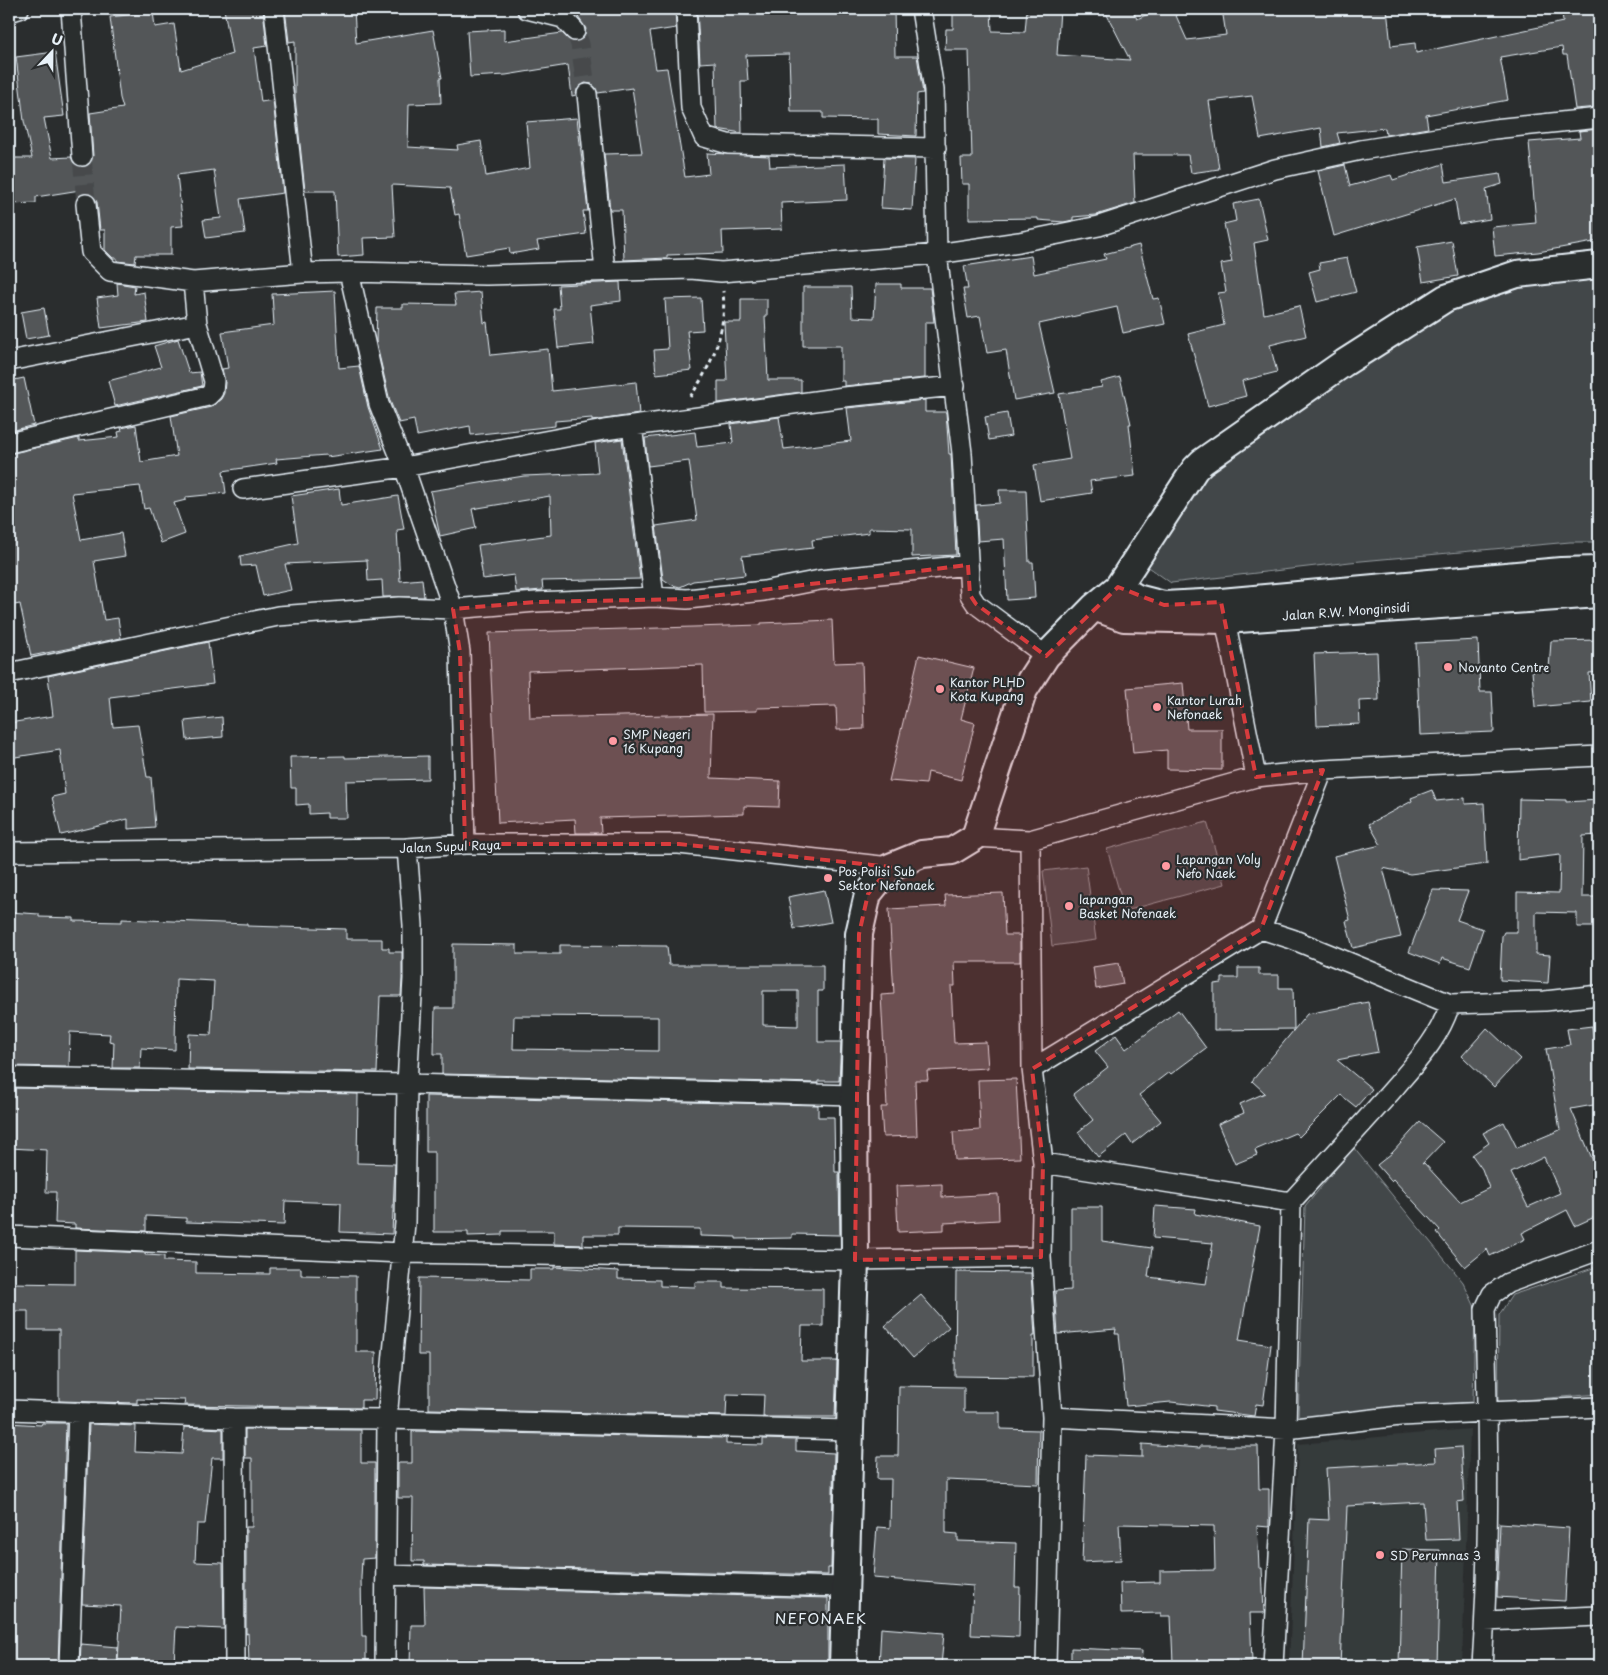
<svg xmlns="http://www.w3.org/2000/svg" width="1608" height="1675" viewBox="0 0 1608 1675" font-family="'Playpen Sans',sans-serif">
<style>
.built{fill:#363a3b}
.green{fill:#424648;stroke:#959ca0}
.building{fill:#535759;stroke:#e8f1f8;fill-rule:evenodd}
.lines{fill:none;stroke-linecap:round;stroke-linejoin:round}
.street-tunnel{stroke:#464a4c;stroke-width:19;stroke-dasharray:19 9;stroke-linecap:butt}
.street-casing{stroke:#e8f1f8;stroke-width:22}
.secondary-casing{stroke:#e8f1f8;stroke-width:30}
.path{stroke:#e8f1f8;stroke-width:3;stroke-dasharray:4 4;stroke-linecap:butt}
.street{stroke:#2a2d2e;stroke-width:19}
.secondary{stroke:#2a2d2e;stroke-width:26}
.marked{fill:#d83c3d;fill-opacity:0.2;stroke:#d83c3d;stroke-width:4;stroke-dasharray:10 6;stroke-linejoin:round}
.poi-dot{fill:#ff9aa2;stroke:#2a2d2e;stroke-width:2}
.labels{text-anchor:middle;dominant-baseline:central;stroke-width:4.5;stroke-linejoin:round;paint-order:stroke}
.street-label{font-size:12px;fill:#e8f1f8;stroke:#2a2d2e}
.poi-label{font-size:12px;fill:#e8f1f8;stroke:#2a2d2e;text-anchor:start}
.quarter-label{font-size:15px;letter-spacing:1px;fill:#e8f1f8;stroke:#2a2d2e}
</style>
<rect width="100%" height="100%" fill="#2a2d2e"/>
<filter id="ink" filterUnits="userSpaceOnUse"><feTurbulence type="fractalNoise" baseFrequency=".02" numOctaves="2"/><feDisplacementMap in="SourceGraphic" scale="10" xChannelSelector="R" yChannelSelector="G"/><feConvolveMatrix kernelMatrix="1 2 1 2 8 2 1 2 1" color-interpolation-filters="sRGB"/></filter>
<g filter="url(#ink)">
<path class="built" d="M1470 1429 1462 1666H1289L1298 1444Z"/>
<path class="green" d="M1599 279V542H1570L1350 562 1171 583 1146 565 1203 464 1424 317 1518 283Z
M1207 822 1225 884 1125 911 1107 849Z
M1086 866 1096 940 1052 946 1043 871Z
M1353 1147 1463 1282 1475 1307 1473 1402 1298 1418 1305 1207Z
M1599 1266V1394L1498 1402 1499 1315 1512 1295Z"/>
<path class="building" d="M224 9H263L267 46 254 48 261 102 273 100 283 193 240 199 245 233 206 238 203 220 221 218 214 170 177 175 183 226 171 227V255H136L135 263 117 261V258H113L105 250V230H100L97 202 91 194H81L80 190 36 197V203L9 204V158H32L24 121 16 57 55 52 64 116 44 118 52 158 71 157 77 166 83 167 89 165 93 156 90 113 123 108 120 98 110 17 153 12 155 27 174 24 181 70 232 54Z
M285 9H354L356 43 433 30 442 78H440L441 103 409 104 408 147 458 150 457 145 481 141 486 176 530 168 526 122 577 118 588 211H583L586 234 537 241 539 249 510 254 509 248 466 255 459 214 455 215 450 188 392 185 395 237 363 238 364 255 338 257 335 191H305L295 97V41L289 42Z
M573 9H675L676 28 650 32 656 69 667 68 685 177 709 174 707 153 769 156 770 167 845 164 847 200 781 203 782 229 722 231 723 253 667 255V258L624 260 622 210H610L604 154 642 153 632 88 598 93 592 84 585 83 577 89 576 95 572 96 568 65 506 75 470 77 467 31 504 29V41L562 33 571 42H577L583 39 586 29Z
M697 9H747V11L894 9 895 56H917L923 93 917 94 916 136 878 134V119L823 118V112H791L789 54 746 55 748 81H741L742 133 717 129 715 62 700 63Z
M953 9H991L992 31 1025 32 1027 9H1060L1057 55 1130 60 1104 9H1132L1137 19 1159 9H1173L1187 40 1226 35 1222 9H1387L1391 46 1415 43 1416 53 1563 22 1562 12 1566 11V9H1599V107L1575 109 1567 55H1563L1562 47 1500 57 1508 100 1426 115 1428 128 1386 135 1385 128 1337 133 1340 143 1323 147 1321 128 1260 139 1252 96 1209 101 1219 169 1191 173 1188 155H1133L1135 203 1096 215 1073 217V220L1064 222 1038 220V218L969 219V184H962L961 158H972L969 50H945L946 29H953Z
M1599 129V241L1538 252 1495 256 1492 227 1536 223 1529 142 1580 138 1579 131Z
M884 158 915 159 912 210 881 208Z
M1443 164 1446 182 1500 174 1502 184 1486 189 1490 219 1459 224 1455 199 1334 236 1318 171 1345 165 1350 186 1391 175 1393 180Z
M1259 199 1268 240 1254 243 1264 314 1299 306 1306 336 1270 345 1277 372 1242 381 1246 396 1208 406 1188 334 1224 325 1218 293 1226 292 1221 264 1232 262 1224 224 1236 221 1233 204Z
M1452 241 1458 276 1423 282 1417 247Z
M1139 245 1153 299 1159 298 1165 324 1123 333 1117 307 1039 324 1055 393 1014 400 1006 350 987 353 980 316 968 318 963 289H968L964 266 1031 256 1034 274 1106 259 1104 254Z
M1347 258 1356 292 1317 302 1309 272 1320 269 1319 263Z
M620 282 621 301 590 305 594 344 558 348 554 309H560L558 285Z
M117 283 135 286 134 294 144 292 148 322 101 328 97 298 118 295Z
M876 284H901V288H930L934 322H925V378L844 386V381H841V346H803V287H851L852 317 874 318Z
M335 291 339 368 359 366 368 407 383 449 327 457 326 455 276 459 277 463 223 471 226 493 186 497V500L174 503 185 534 161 543 149 508 144 509 140 486 72 493 81 540 121 533 125 556 94 561 104 620 118 618 121 638 31 656 20 604 9 606V454L79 438V441L119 437 118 432 122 431 121 428 136 425 141 462 177 456 171 416 211 407 221 399 224 393 225 382 222 369 228 368 222 332 274 325 272 294Z
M481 292 484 323 487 322 491 355 548 349 552 391 636 382 639 414 592 421V418L555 421V426L471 435 470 426 417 436 414 420 399 423 390 401 376 342 377 308H403V304L456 305 454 294Z
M701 298 703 330 687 331 692 370 656 374 654 350 668 349 665 299Z
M741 299H767V316H765L768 380H801V392L718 403V381H727L724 322H741Z
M44 308 49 335 26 339 21 312Z
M178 339 189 373 200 372 202 386 115 406 108 381 161 367 154 346Z
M1120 377 1131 424H1129L1135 476 1090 481 1092 493 1040 501 1034 465 1070 459 1059 394 1102 387 1101 382Z
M24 378 34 425 11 431 9 381Z
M925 400V412H946L949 454H951L956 555 912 557V529L869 528V533L812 540 813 548 742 556 745 575 693 581 680 587 672 585 663 579 656 526 697 520 689 461 648 466 645 438 695 432 697 447 733 443 731 424 779 417 784 449 851 441 847 408Z
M1007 413 1011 436 989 440 985 417Z
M622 439 640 579 542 581 543 590 516 592 514 575 483 579 478 545 551 535 550 496 472 509 476 528 440 536 430 491 524 476 598 473 595 443Z
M339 489 341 505 398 496 404 529 397 530 400 581 422 579 424 597H383L382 580 368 581 367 560 285 564 291 590 263 596 256 565 241 566 240 556 298 543 291 496Z
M999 490H1026L1029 562H1033L1035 598 1007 600 1004 539 978 541 976 505 1000 503Z
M832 620 834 663 862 662 864 729 837 730 836 706 757 708V711L704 712 703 665 528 671 530 718 713 714 711 778 780 781 779 807 744 806V814L600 818 601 833H576L575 819 498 823 489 633 761 625V623Z
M1478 640 1480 692H1492L1494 732 1420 735 1416 643Z
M1599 640V672L1589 673 1591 702 1535 707 1532 671 1549 669 1551 641Z
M208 642 213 684 110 697 113 727 138 725 147 777H151L155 827 128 829V819L61 835 52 797 65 794 60 750 9 758V723L53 716 48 676Z
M1377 652 1379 700 1359 701 1360 724 1317 726 1314 654Z
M919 655 974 668 961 719 975 723 961 780 928 772 926 784 889 781Z
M1183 683 1187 729H1222V770L1167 769V750L1133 753 1127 688Z
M222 717 223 737 187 740 185 721Z
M345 756V758L428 756V779L346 781 347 818H327V813L309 814V804L296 805V788H291L290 757Z
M1432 790 1436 801 1465 798V804L1484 803 1487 864 1410 874 1383 868 1401 937 1353 948 1346 921 1350 920 1334 856 1381 845 1369 824 1412 801 1411 798Z
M1519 799 1566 800V802L1599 800V835L1583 836 1582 897H1599V927H1577V913L1536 912V954L1550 955 1548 983 1500 980 1502 936 1504 932H1517V892L1559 893 1560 855 1518 860Z
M824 890 831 922 794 929 788 897Z
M1433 890 1468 891 1457 920 1483 929 1470 967 1442 958 1440 964 1409 952Z
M1003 893 1005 935H1020V962H954L955 986H951L954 1043 986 1042 988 1068 927 1071 928 1080H915L917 1136 883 1137 881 1107H887L881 995 894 994 889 909 946 906 945 895Z
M9 912 39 914V917L74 918V921L122 922V919L247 924V926L346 929V939H382V948H389V952H402V979L401 996H380L377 1072 188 1069 189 1034 211 1035 214 981 176 979 175 1050 141 1048 140 1068H113L114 1042 109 1041 110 1034 70 1032 69 1067 9 1066Z
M453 944 517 945V954H560V945L667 946 669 965H823V991H818V1042H841L839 1081H818V1083L442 1074V1054H434L435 1008H453ZM763 991H798V1026L763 1025ZM514 1016 658 1017V1051L513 1049Z
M1119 963 1123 984 1096 989 1093 967Z
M1238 968H1259V975H1279V988H1293L1294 1029 1214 1030V984L1222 983V978H1238Z
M1368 1002 1378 1052 1337 1060 1372 1089 1356 1107 1341 1095 1299 1137 1295 1133 1255 1150 1257 1155 1235 1164 1218 1124 1244 1113 1240 1104 1265 1093 1252 1081 1307 1014Z
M1178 1010 1206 1048 1171 1074 1169 1072 1139 1095 1161 1121 1132 1144 1126 1135 1098 1157 1078 1132 1093 1120 1073 1094 1108 1067 1095 1051 1116 1035 1126 1049Z
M1592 1026 1599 1070V1104L1571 1109 1599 1175V1215L1575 1226 1567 1210 1522 1233 1525 1239 1490 1256 1487 1249 1465 1267 1437 1233 1440 1230 1393 1179 1391 1181 1377 1165 1392 1153 1420 1122 1443 1142 1422 1164 1424 1163 1460 1202 1489 1188 1482 1169 1472 1155 1489 1143 1483 1133 1504 1122 1517 1148 1560 1130 1546 1049 1570 1045 1567 1029ZM1544 1157 1560 1193 1528 1207 1511 1173Z
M1487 1028 1520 1059 1494 1087 1462 1056Z
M1016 1079 1020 1158 955 1160 953 1132 980 1130 978 1080Z
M9 1088 358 1094 357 1163 395 1164 392 1234 340 1232 341 1203 285 1201 284 1225 186 1222V1218L146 1216V1231L75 1228V1224L55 1223 56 1192H46L47 1150 9 1148Z
M426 1096 818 1105V1117H834L835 1172H839L840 1235 792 1234V1238L736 1239V1237L700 1236V1229L618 1228V1235H583V1245L554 1244V1231H502V1235L468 1236V1232H434V1152H426Z
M942 1184V1197L998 1194 999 1220 944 1223V1230L898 1232 896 1186Z
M1155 1206 1196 1209 1195 1214 1260 1226 1239 1340 1271 1345 1263 1405 1256 1404 1254 1416 1214 1411V1407L1171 1402 1126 1406 1119 1334H1115L1116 1329 1058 1334 1055 1291 1071 1290V1207H1102V1241L1152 1248 1148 1277 1206 1284 1213 1243 1153 1238Z
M75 1250 145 1253V1255L164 1256V1261L196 1262V1273L270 1274V1268H301V1275L356 1276V1352H376L375 1400H361V1408L184 1405 185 1400 137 1399V1403L59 1401V1330H28V1311H9V1283L75 1284Z
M554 1267 618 1271V1279L660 1280V1286L695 1287V1282H724V1288L823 1289V1326H802L801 1361H837L835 1417H763L764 1395 727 1394 726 1416 429 1409V1355H418L419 1278 530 1280V1269H554Z
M956 1272 1031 1273 1035 1336H1033V1377L955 1376Z
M921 1295 949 1327 913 1358 885 1326Z
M899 1386 964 1387V1412H1000V1429L1039 1430 1038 1484 946 1480V1533L958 1534V1541L1016 1543 1015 1587H1020L1019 1637 971 1635 973 1586 873 1578 877 1527 890 1528 891 1479H877L878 1456H898Z
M9 1423 41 1425 42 1423H66L58 1666H9L11 1582H9Z
M89 1424 136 1426 135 1452 182 1454 184 1427 223 1429V1458H212L205 1524H197L195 1562 223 1563 224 1629 176 1627 174 1664 118 1662 121 1606 82 1604Z
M245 1429 361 1430V1463H375V1558L362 1559 361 1578 362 1636H366V1666H249L248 1633 246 1634V1527H252V1458H245Z
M412 1431 726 1438V1444L763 1445V1439L796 1440V1451L834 1453 831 1568H828V1575L424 1565V1561H412L413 1498H398V1463H412Z
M1142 1444 1200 1448V1446H1258L1259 1489H1269V1527L1257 1526 1259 1568H1262L1264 1613H1250L1252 1661 1173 1663 1171 1616H1161V1613L1121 1614 1120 1583 1160 1582V1571L1215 1570 1214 1526 1119 1524 1121 1560 1082 1562 1086 1455 1142 1457Z
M1461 1447 1464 1501 1457 1502 1459 1539 1426 1540 1423 1502 1347 1506 1340 1666H1303L1309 1519 1329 1520 1326 1468 1436 1462 1435 1449Z
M1500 1523 1569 1528 1565 1601 1497 1597Z
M1402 1549 1440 1550 1437 1666H1399Z
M424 1587 828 1598V1666H410L411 1625H425Z
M881 1628 944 1633 941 1666H879Z
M81 1644 118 1647 117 1666H80Z
M1071 1648 1142 1651 1141 1666H1071Z"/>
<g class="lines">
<path class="street-tunnel" d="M575 31 580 44 587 94
M82 156 86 204"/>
<g class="street-casing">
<path id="street" d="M71 9 82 156
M274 9 303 273
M527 9 563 18 575 31
M686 9 691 108 704 137 728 144 936 148
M921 9 934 90 937 254 962 453 970 595 976 604 1046 656
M9 12 19 9
M587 94 605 271
M86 204 91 252 110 271 193 282
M349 272 486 275 691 269 721 272 937 254 1019 242 1099 226 1275 169 1361 150 1494 129 1599 118
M9 361 197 324 193 282 303 273 349 272 379 404 404 467 453 609 460 652 465 844
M632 426 654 597
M9 443 208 396 213 391 214 381 197 324
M243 489 404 467 604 430 844 397 955 386
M1223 609 1256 777
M9 673 278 616 399 607 453 609 536 602 654 597 687 599 764 591 820 580 968 565
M975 837 1030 840 1256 777 1323 770 1599 756
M1030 840 1032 1069
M9 852 407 848 465 844H679L890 867
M1261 929 1323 770
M9 1077 407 1084 854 1095
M1043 1163 1041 1257 1052 1417 1046 1666
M1291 1202 1043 1163 1032 1069 1261 929 1292 939 1450 1004 1545 1001 1599 995
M9 1236 403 1253 855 1260 1041 1257
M9 1410 234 1418 387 1419 849 1430
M1052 1417 1286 1429 1291 1202C1326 1163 1362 1125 1396 1086 1418 1060 1440 1037 1450 1004
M234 1418 235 1666
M386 1575 844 1587
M1485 1621 1599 1616
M69 1666 78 1412
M385 1666 387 1419 405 1223 407 1084 413 979V925L407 848
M1273 1666 1286 1429 1400 1416 1599 1407
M1482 1666C1490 1548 1488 1428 1485 1309L1492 1294 1508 1283 1599 1250"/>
</g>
<g class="secondary-casing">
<path id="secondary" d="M1118 587 1137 598 1164 605 1221 602 1561 571 1599 570
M1094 607 1124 618 1225 620 1599 594
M843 1666 855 1260 854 1095 859 934 868 894 890 867 922 854 952 851 975 837 1024 690 1046 656 1094 607 1118 587 1195 469 1202 462 1344 363 1446 298 1517 274 1599 265"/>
</g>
<path class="path" d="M690 397C712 365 727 331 723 291"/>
<use href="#street" class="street"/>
<use href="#secondary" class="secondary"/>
</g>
</g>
<path class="marked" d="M968 565 970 595 976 604 1046 656 1118 587 1164 605 1221 602 1256 777 1323 770 1261 929 1032 1069 1043 1163 1041 1257 855 1260 859 934 868 894 890 867 679 844H465L460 652 453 609 536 602 687 599Z"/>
<g class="poi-dot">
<circle cx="1448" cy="667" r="5"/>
<circle cx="940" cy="689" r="5"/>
<circle cx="1157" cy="707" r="5"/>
<circle cx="613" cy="741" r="5"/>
<circle cx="1166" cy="866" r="5"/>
<circle cx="828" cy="878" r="5"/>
<circle cx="1069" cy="906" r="5"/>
<circle cx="1380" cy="1555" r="5"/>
</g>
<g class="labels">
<g class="street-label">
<text transform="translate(1346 611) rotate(-4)">Jalan R.W. Monginsidi</text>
<text transform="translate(450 846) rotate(-2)">Jalan Supul Raya</text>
</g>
<g class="poi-label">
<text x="1458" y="667">Novanto Centre</text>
<text x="950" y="682">Kantor PLHD<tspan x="950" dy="14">Kota Kupang</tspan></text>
<text x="1167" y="700">Kantor Lurah<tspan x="1167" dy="14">Nefonaek</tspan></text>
<text x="623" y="734">SMP Negeri<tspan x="623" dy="14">16 Kupang</tspan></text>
<text x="1176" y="859">Lapangan Voly<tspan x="1176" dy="14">Nefo Naek</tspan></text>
<text x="838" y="871">Pos Polisi Sub<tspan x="838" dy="14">Sektor Nefonaek</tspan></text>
<text x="1079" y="899">lapangan<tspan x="1079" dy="14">Basket Nofenaek</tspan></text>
<text x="1390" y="1555">SD Perumnas 3</text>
</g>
<g class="quarter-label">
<text x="821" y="1617">NEFONAEK</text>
</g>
</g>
<rect width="1608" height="1675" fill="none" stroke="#2a2d2e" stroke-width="30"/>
<rect x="15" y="15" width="1578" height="1645" fill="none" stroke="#e8f1f8" stroke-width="2" filter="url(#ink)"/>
<g transform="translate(52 52) rotate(22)" stroke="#2a2d2e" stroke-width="4" paint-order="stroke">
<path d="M0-4L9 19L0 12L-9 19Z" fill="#e8f1f8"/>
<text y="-8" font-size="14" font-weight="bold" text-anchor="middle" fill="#e8f1f8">U</text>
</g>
</svg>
